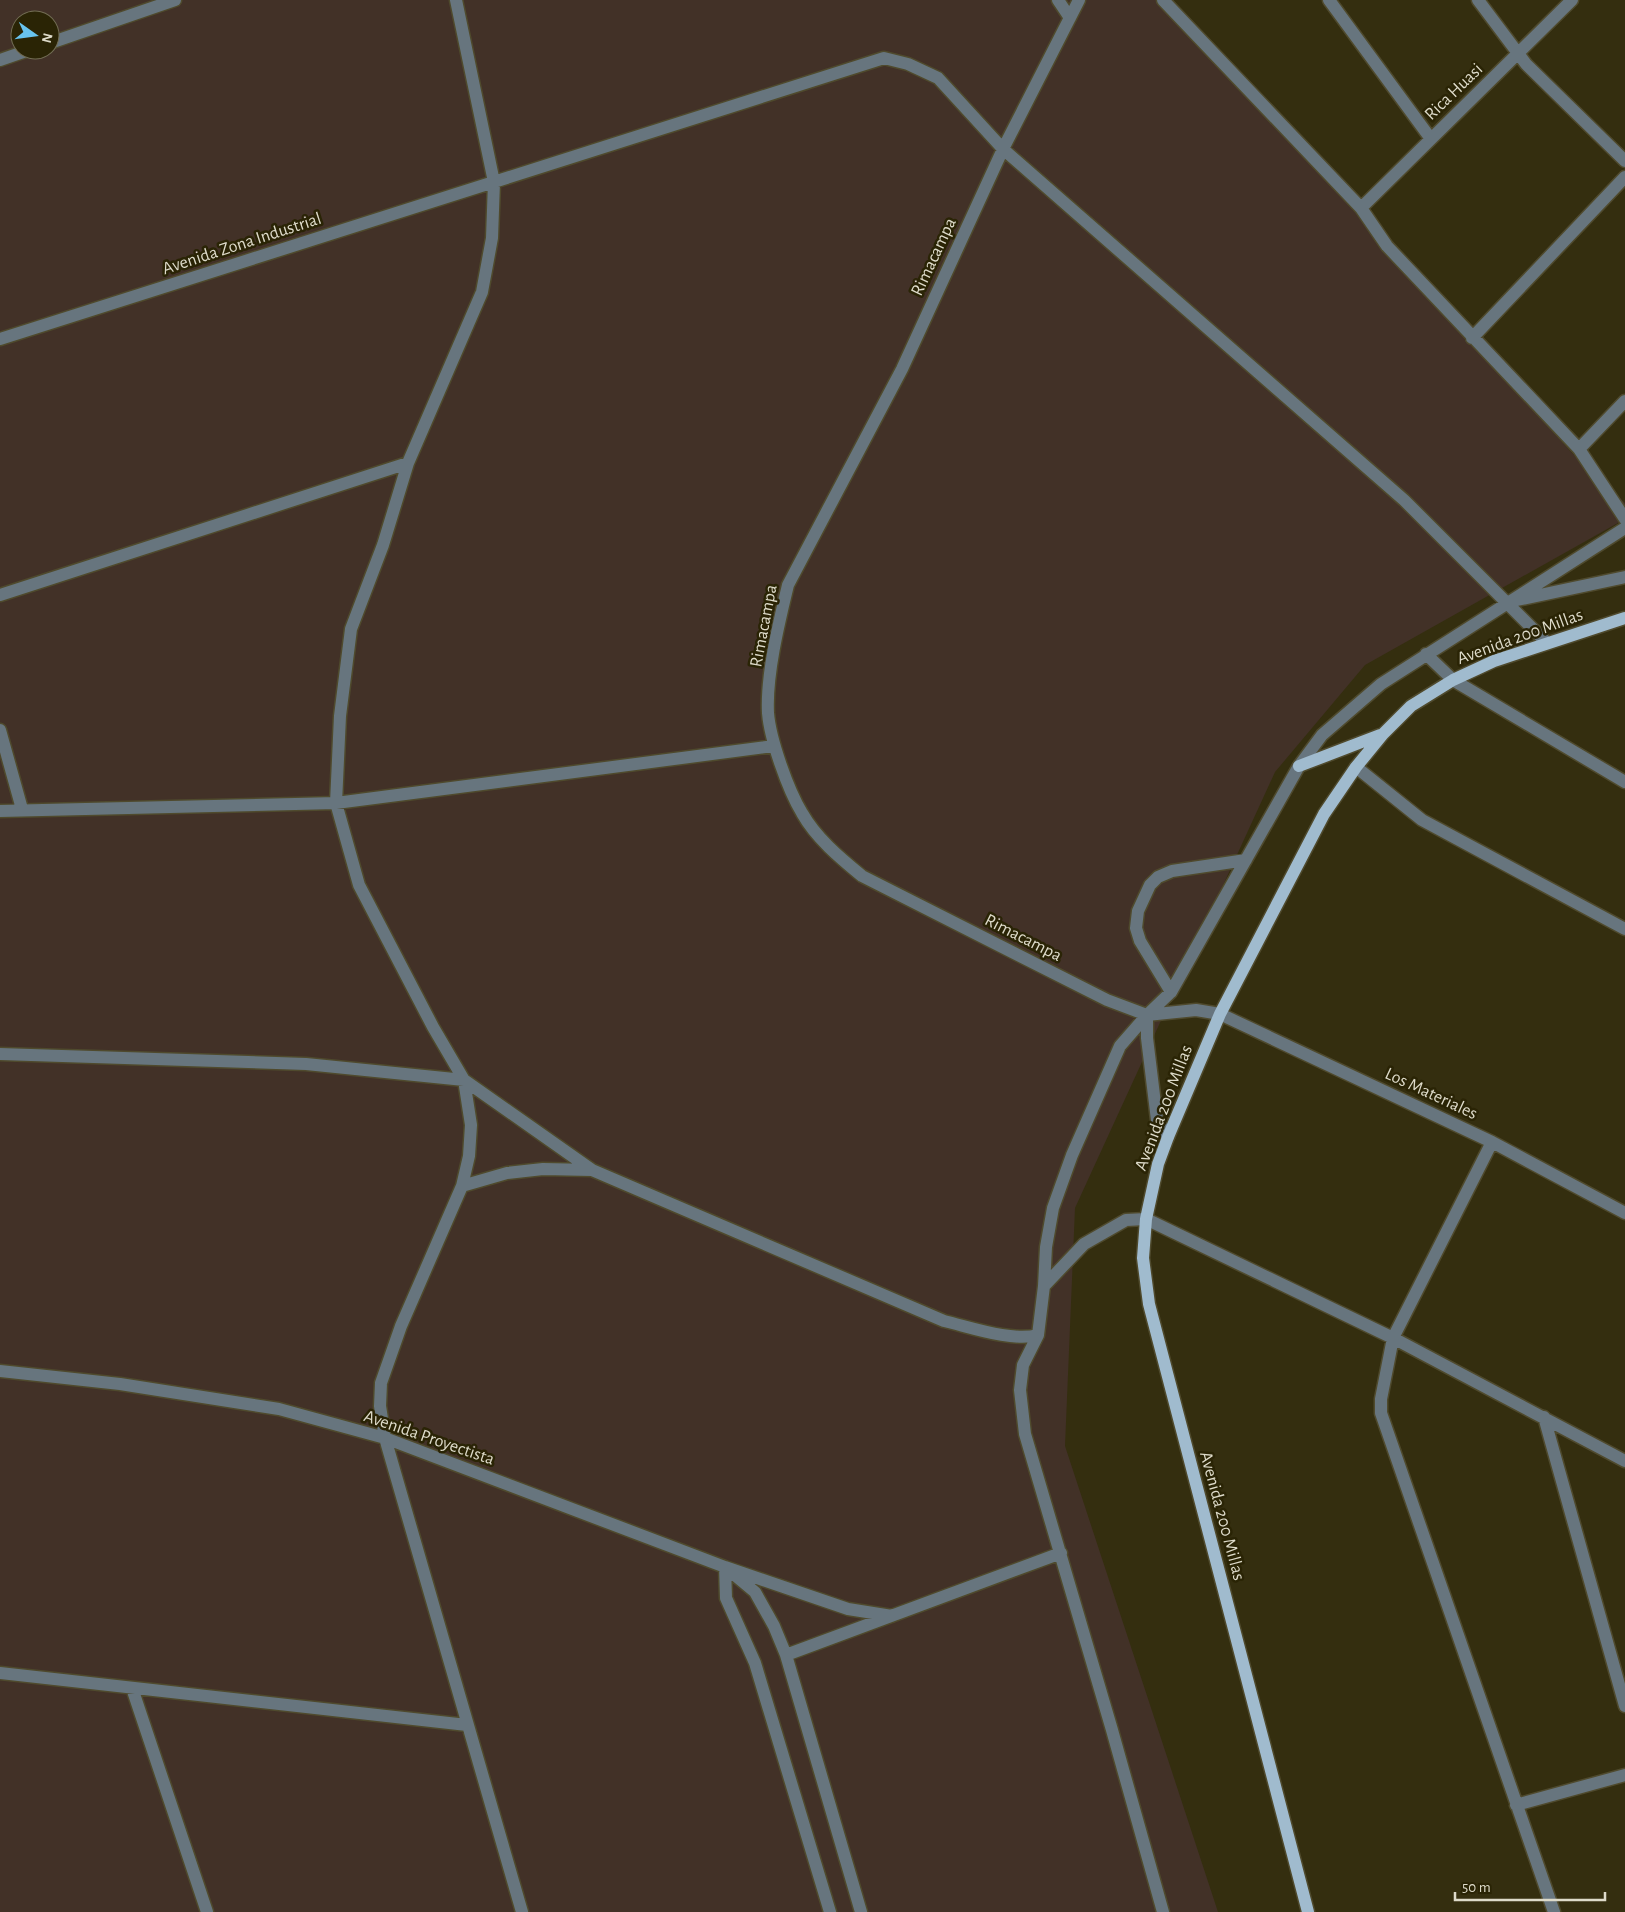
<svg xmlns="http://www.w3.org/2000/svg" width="1625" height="1912" viewBox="0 0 1625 1912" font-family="'Alegreya Sans',sans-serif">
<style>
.industrial{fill:#423127;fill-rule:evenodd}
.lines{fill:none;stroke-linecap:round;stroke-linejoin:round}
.minor-casing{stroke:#4f4a2d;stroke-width:15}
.major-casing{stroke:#4f4a2d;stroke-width:15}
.minor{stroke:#67757e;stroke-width:12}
.major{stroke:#a0bbce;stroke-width:12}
.labels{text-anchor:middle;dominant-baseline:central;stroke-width:5;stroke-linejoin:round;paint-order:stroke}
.street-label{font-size:18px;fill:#dedbca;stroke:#2a2405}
</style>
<rect width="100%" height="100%" fill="#342e0f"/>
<path class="industrial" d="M0 0H1157L1352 209 1572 453 1625 503V519L1365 665 1275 772 1075 1208 1065 1446 1218 1912H0ZM20 20H50V50H20Z"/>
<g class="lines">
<g class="minor-casing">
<path id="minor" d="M456 0 494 182 492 238 482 292 408 463 383 545 351 629 340 716 336 803 359 885 433 1027 464 1080 471 1125 469 1156 462 1186 401 1326 381 1383 380 1406 385 1438 522 1912
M1058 0 1070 18
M1079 0 1003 149 902 369 788 585C779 622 766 675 768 713 770 739 788 790 802 813 816 838 840 858 862 876L1107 1000 1147 1015 1196 1010 1220 1014 1492 1142 1625 1213
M1163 0 1361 208 1387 246 1579 449 1625 519
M1329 0 1431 139
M1478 0 1526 64 1625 161
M50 43 175 0
M0 60 29 50
M1361 208 1572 0
M1472 338 1625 177
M0 339 884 58 908 64 938 78 1003 149 1404 500 1547 643
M1579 449 1625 401
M0 595 408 463
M1517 600 1625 577
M1426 654 1453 680 1625 782
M0 730 22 809
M1356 767 1422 820 1625 929
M0 811 336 803 774 746
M1171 992 1140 941 1136 928 1138 911 1150 885 1158 877 1172 871 1246 860
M1147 1015 1120 1046 1072 1155 1053 1208 1046 1247 1044 1286 1038 1335 1023 1365 1020 1390 1025 1434 1112 1730 1163 1912
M0 1054 306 1064 464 1080 592 1170 944 1321C970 1327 1012 1342 1038 1335
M1168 1137 1157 1120 1147 1038V1015L1171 992 1299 766 1322 735 1381 684 1625 528
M1492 1142 1393 1338 1381 1399V1413L1554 1912
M462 1186 507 1173 543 1169 592 1170
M1044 1286 1084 1244 1126 1220 1146 1219 1393 1338 1625 1461
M0 1371 120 1384 279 1409 385 1438 725 1567 755 1592 774 1626 786 1655 861 1912
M1544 1417 1625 1706
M786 1655 1061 1553
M0 1673 467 1725
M132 1688 207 1912
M1516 1805 1625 1775
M830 1912 755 1663 726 1598 725 1567 848 1609 892 1616"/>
</g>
<g class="major-casing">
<path id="major" d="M1299 766 1380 735
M1308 1912 1149 1304 1143 1258 1146 1219 1158 1164 1168 1137 1220 1014 1324 814 1356 767 1383 734 1411 706 1453 680 1494 661 1625 618"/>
</g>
<use href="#minor" class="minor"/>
<use href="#major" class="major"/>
</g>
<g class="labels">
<g class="street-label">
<text transform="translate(1454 92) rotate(-44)">Rica Huasi</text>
<text transform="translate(242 244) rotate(-18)">Avenida Zona Industrial</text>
<text transform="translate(934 257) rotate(-65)">Rimacampa</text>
<text transform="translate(764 626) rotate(-79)">Rimacampa</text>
<text transform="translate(1520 637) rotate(-20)">Avenida 200 Millas</text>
<text transform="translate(1023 938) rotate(27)">Rimacampa</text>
<text transform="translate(1431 1094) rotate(25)">Los Materiales</text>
<text transform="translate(1164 1108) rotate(-69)">Avenida 200 Millas</text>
<text transform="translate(429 1438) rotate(19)">Avenida Proyectista</text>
<text transform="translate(1222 1516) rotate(75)">Avenida 200 Millas</text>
</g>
</g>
<g transform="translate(35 35) rotate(104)"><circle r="24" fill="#2a2405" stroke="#726d54"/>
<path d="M0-4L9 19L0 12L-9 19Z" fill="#68c4f0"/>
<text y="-8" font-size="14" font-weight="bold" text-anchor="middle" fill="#dedbca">N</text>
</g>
<path d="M1455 1892v8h150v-8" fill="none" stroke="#dedbca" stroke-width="2.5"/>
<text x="1462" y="1892" font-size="15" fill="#dedbca" stroke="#2a2405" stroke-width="4" paint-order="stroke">50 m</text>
</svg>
